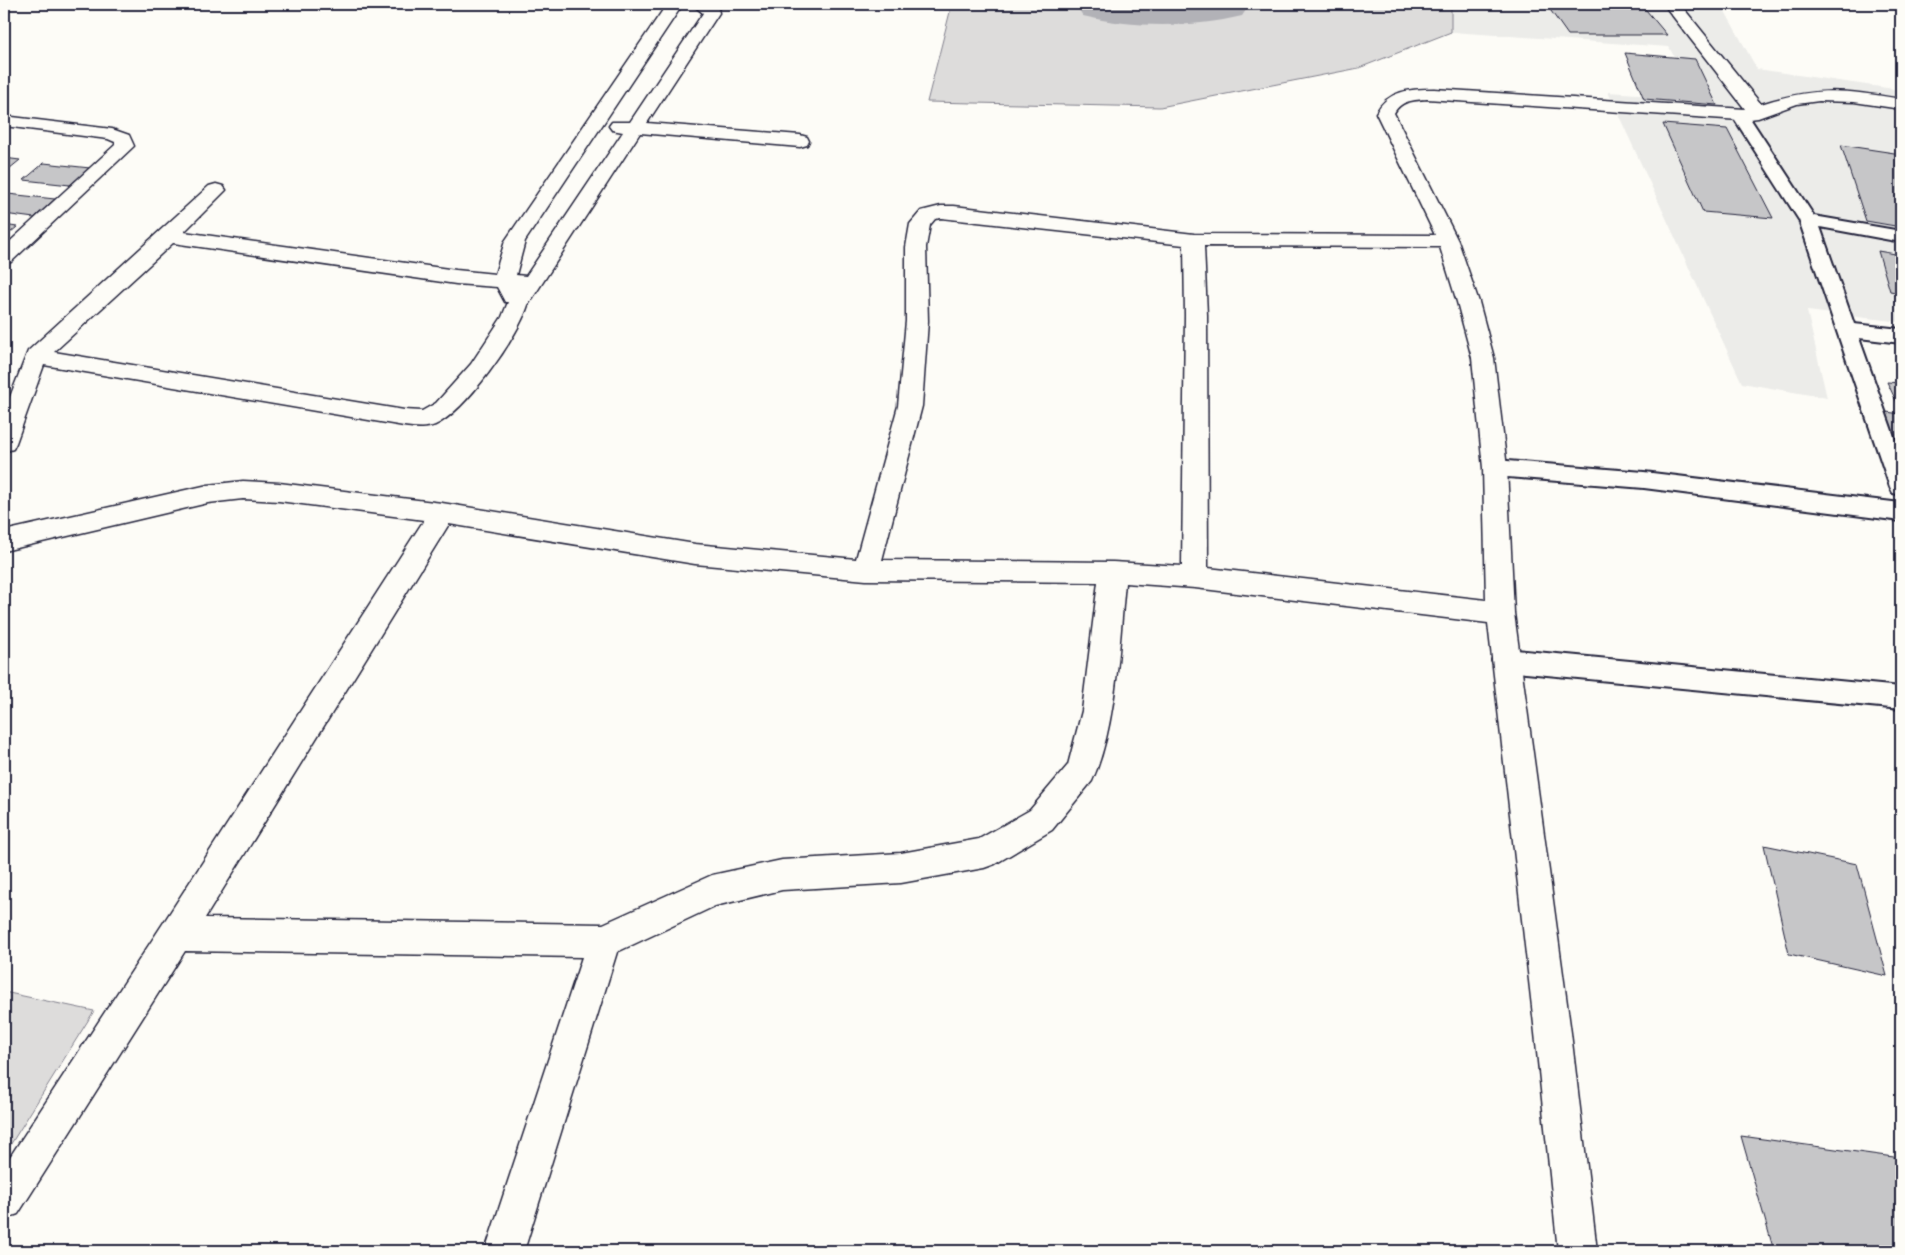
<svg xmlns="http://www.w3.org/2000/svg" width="1905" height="1255" viewBox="0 0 1905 1255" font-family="'Gochi Hand',sans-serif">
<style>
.built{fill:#ecece9}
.green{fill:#dddcdb;stroke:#807f8b}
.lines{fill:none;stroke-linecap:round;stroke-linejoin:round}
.river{fill:#b2b2b7;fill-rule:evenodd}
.building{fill:#c6c6c8;stroke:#22223b}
.lane-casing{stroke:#22223b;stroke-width:4}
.street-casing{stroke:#22223b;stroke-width:3}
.lane{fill:#fdfcf7;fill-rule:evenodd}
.street{fill:#fdfcf7;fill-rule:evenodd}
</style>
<rect width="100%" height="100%" fill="#fdfcf7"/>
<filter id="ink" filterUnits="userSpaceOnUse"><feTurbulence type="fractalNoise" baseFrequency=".02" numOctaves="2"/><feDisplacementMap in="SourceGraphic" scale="10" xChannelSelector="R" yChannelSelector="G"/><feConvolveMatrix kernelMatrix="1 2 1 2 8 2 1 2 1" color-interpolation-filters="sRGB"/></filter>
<g filter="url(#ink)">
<path class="built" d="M1451 4H1721L1757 69 1901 90V322L1807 311 1827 398 1742 383 1608 92 1696 98 1669 47 1451 32Z"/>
<path class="green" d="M952 4H1451V32L1359 68 1160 107 927 102Z
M4 992 94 1011 4 1155Z"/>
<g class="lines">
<path class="river" d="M1075 4H1250L1242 16C1193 28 1132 28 1083 16Z"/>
</g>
<path class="building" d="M1546 4H1641L1667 35H1568Z
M1625 53 1695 59 1717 105 1644 99Z
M1663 124 1727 129 1773 218 1703 212Z
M1841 145 1901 154V227L1866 221Z
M4 158 20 160 4 173Z
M44 163 90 168 70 185 24 180Z
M8 194 55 199 34 218 4 214V198Z
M4 225 17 227 4 238Z
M1878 251 1901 255V293L1890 291Z
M1887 382 1901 383V411Z
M1879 411 1901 414V450L1897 449Z
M1764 845 1857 864 1887 976 1789 954Z
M1741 1136 1901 1158V1251H1774Z"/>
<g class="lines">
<g class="lane-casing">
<path id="lane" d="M1740 110 1746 112 1814 216 1901 231V242L1820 227 1854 324 1901 329V343L1859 338 1901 456V495L1893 493 1890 487 1799 220 1732 115 1734 112Z
M1495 460 1644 472 1901 503V521L1644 488 1495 476 1487 474 1484 468 1487 462Z
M1505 649 1901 687V709L1505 671 1496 668 1492 660 1496 652Z"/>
</g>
<g class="street-casing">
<path id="street" d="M667 4H683L525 241 516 275 526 276 623 132 612 130 609 126 612 122H630L703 13 692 4H713L718 8 719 13 647 123 800 135 807 137 809 141 807 145 800 147 640 133 528 305C518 337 465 412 435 425 425 429 414 427 404 426L44 365 16 443 13 449 4 452V412L28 351 209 186 216 184 223 186 226 190 184 232 456 270 495 274 505 241ZM173 243 456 284 497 287 505 302H508L502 317 471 364 436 403 422 411 404 410 54 352Z
M1668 4H1680L1761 104C1817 86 1844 90 1901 99V109L1854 102 1819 101 1797 104 1758 118 1740 120 1427 99C1414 100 1401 100 1394 113L1458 241 1479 302 1494 358 1507 468 1514 613 1571 1033 1597 1251H1558L1535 1033 1488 623 1195 588 1125 583C1119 643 1117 726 1092 781L1052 830 995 864 984 868 901 883 782 890 715 906 617 952 524 1251H485L582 957 185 951 18 1214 4 1219V1166L164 922 424 520 279 501 243 499 208 503 4 551V531L208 485 243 481 279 483 442 503 695 544 856 559 898 406 906 321V247L910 224 921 211 941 206H954L1194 234 1435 235 1376 113C1388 90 1410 89 1434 89L1745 109 1668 10 1666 7ZM941 218 1184 245 1185 315 1182 566 1113 562 882 560 922 406 928 321 926 247 930 225 935 219ZM1204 246 1440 247 1457 302 1472 358 1483 468 1486 600 1208 568 1207 315ZM449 524 695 564 866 580 1098 582 1082 711 1068 765 1030 810 979 839 901 853 782 860 712 875 603 924 205 918Z
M4 116 112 129 129 135 134 146 11 262 4 264V247L115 145V142L108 139 4 126Z"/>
</g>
<use href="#lane" class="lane"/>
<use href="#street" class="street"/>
</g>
</g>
<rect width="1905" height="1255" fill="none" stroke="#fdfcf7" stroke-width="20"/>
<rect x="10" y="10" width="1885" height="1235" fill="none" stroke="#22223b" stroke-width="2" filter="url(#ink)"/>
</svg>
